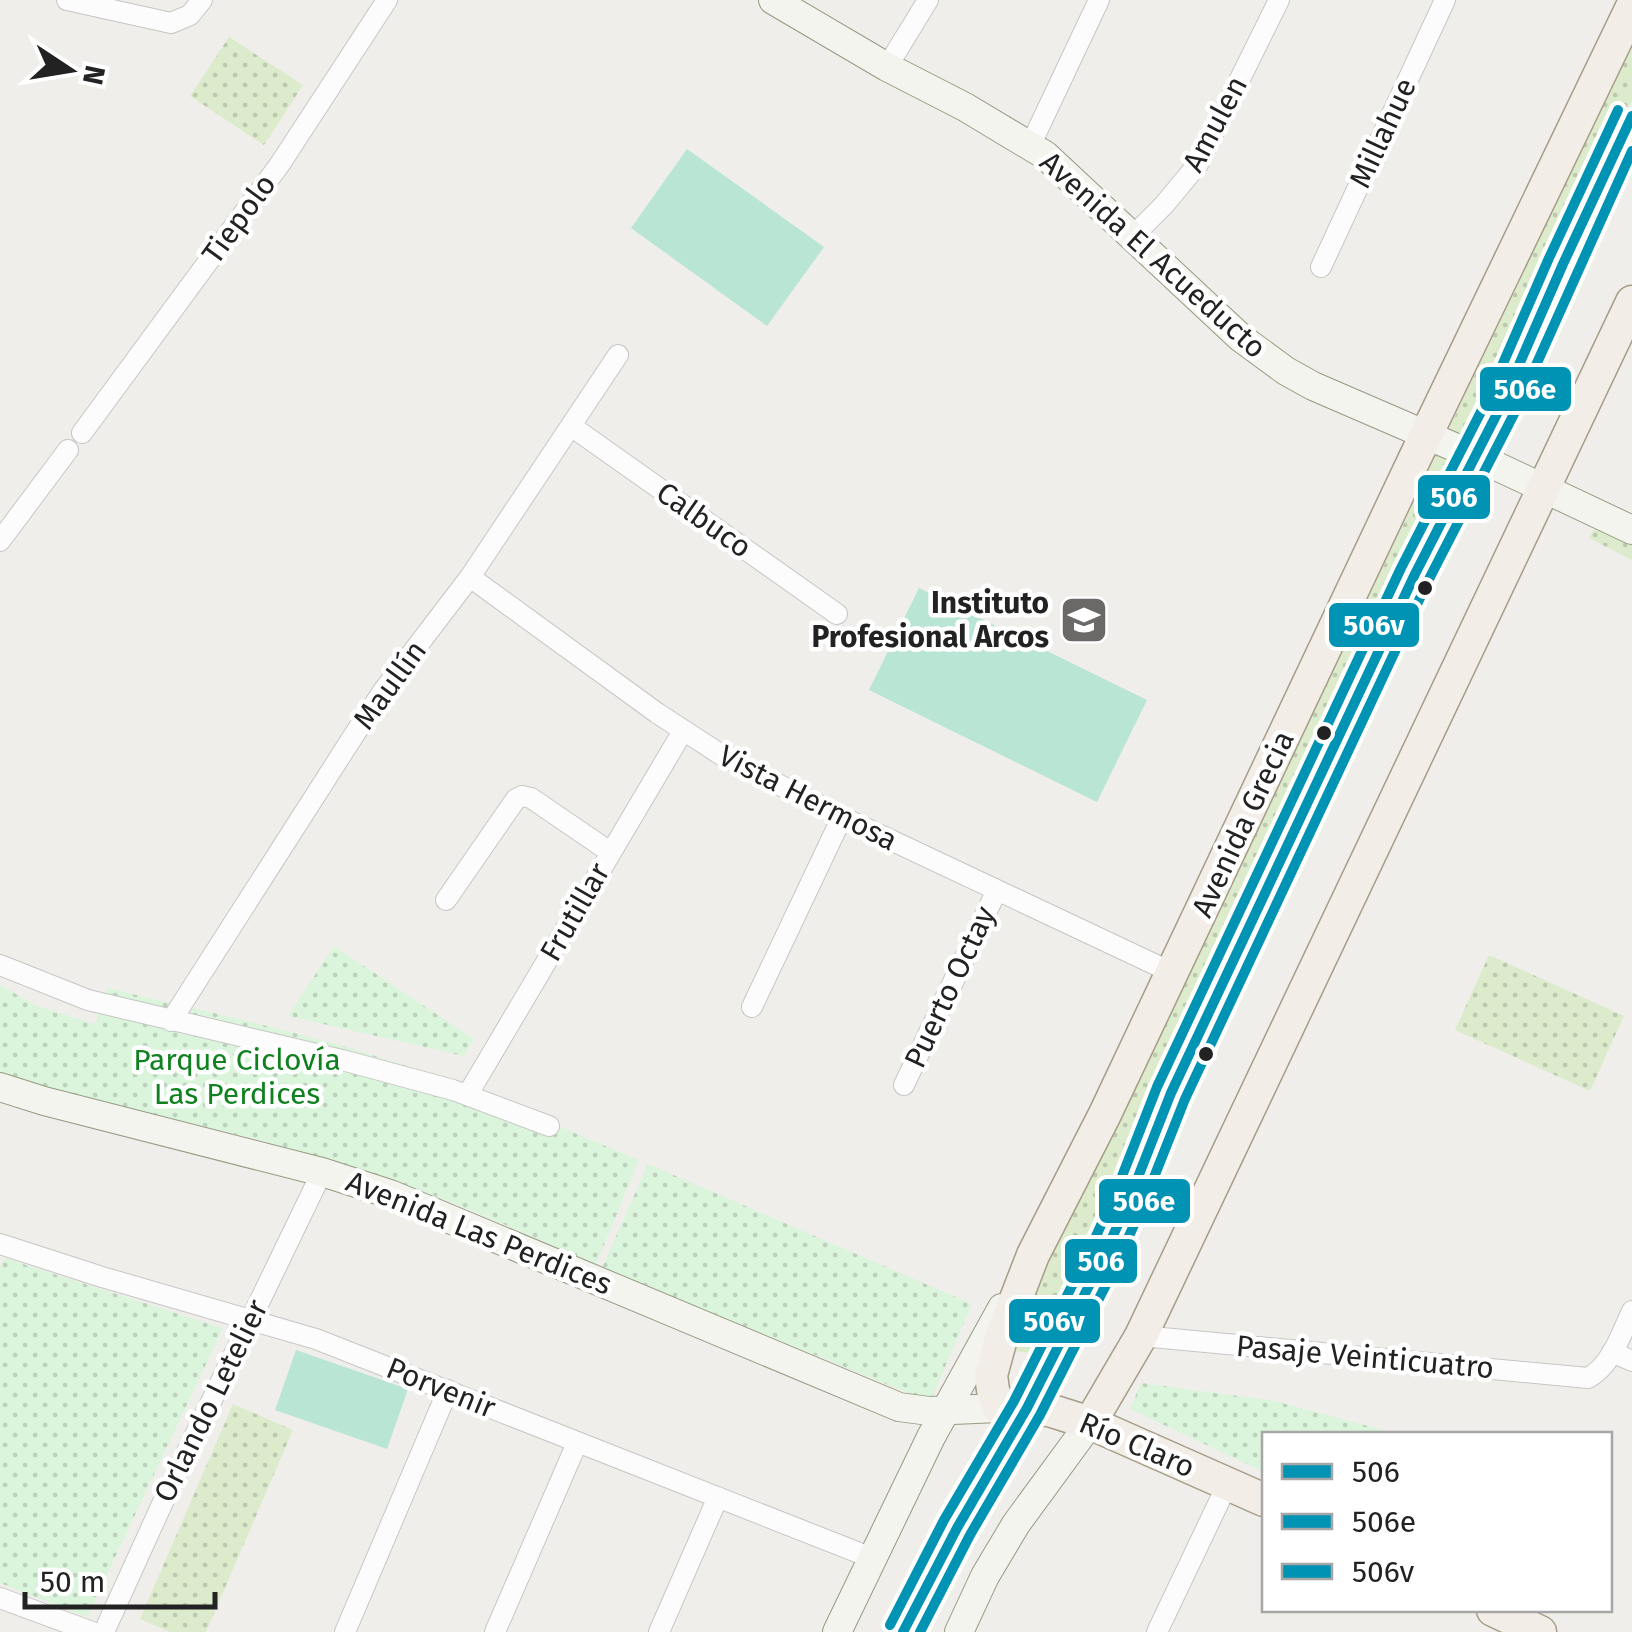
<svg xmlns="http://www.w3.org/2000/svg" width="1632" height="1632" viewBox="0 0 1632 1632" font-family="'Fira Sans',sans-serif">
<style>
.grass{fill:url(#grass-dots)}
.park{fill:url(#park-dots)}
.pitch{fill:#b8e5d4}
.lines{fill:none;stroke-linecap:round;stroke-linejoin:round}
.street-casing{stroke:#c7c6c5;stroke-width:22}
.secondary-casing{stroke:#979a82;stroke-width:30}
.primary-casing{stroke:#a69d87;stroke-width:35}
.street{stroke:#fdfcfc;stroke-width:20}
.secondary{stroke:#f3f4ed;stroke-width:28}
.primary{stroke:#f2ede7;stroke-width:32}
.bus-1-casing{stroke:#fff;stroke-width:18}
.bus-2-casing{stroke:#fff;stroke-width:18}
.bus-3-casing{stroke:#fff;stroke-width:18}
.bus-1{stroke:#0093b3;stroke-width:10}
.bus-2{stroke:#0093b3;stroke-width:10}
.bus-3{stroke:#0093b3;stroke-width:10}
.bus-dot{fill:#222;stroke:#fff;stroke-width:4}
.labels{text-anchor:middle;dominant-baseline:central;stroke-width:9;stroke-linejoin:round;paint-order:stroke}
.street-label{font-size:30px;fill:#222;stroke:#fff}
.poi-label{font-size:30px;font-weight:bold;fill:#222;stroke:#fff;text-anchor:end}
.park-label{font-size:30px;fill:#0f811e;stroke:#fff}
.line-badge{stroke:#fff;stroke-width:4}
.badge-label{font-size:28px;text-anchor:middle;font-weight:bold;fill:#fff}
</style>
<defs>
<pattern id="grass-dots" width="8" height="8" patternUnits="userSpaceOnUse" patternTransform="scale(2.5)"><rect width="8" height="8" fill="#dbebcb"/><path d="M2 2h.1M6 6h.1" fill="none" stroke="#bcc9ae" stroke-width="1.8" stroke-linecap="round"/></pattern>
<pattern id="park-dots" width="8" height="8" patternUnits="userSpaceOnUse" patternTransform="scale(2.5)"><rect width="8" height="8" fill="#dbf4dc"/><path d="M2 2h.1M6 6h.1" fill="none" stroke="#bcd1bc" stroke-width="1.8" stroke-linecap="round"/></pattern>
</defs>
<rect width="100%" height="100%" fill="#f0eeeb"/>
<path class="grass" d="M229 37 303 85 264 145 190 96Z
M1632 45V100L1479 438 1422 540 1248 909 1162 1095 1113 1223 1048 1352 1039 1354 1014 1351 1011 1334 1103 1154Z
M1597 524 1632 542V560L1589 538Z
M1489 955 1624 1016 1590 1091 1455 1030Z
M233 1404 293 1430 206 1632H170L140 1619Z"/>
<path class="park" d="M334 946 474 1039 464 1056 288 1016Z
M0 985 35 1005 95 1024 107 988C216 1014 328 1037 433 1075 503 1101 570 1132 639 1160L596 1264C529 1236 461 1204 392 1180 273 1139 147 1113 24 1084L0 1074Z
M648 1164 972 1304 930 1402 602 1268Z
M4 1258 223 1328 87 1617 0 1583V1268Z
M1141 1383 1275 1401 1398 1434H1264V1472L1130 1409Z"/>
<path class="pitch" d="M687 149 824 247 767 326 631 228Z
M919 588 1147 700 1097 802 869 690Z
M296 1350 408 1389 387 1449 275 1410Z"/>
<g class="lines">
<g class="street-casing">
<path id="street" d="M67 0 171 23 190 15 202 0
M887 67 928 0
M1030 146 1099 0
M1133 236 1164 205 1198 164 1279 0
M1321 267 1445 0
M571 426 837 614
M82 433 280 164 387 0
M0 541 68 450
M470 577 657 713 723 756 842 817 1173 973
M446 900 516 799 522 796 531 798 610 852
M0 965 88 1000 346 1061 453 1090 549 1126
M752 1007 842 817
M171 1021 354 735 383 691 470 577 618 355
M904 1085 997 890
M468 1094 683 731
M0 1244 102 1277 316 1339 872 1558
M1141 1336 1588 1378C1612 1365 1621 1334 1632 1311
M1612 1352 1632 1361
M0 1598 92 1632
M104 1632 168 1491 322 1172
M345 1632 448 1390
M495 1632 577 1443
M659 1632 718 1497
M1157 1632 1228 1483"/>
</g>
<g class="secondary-casing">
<path id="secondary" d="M773 0 887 67 965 107 1045 155 1241 338 1286 371 1313 386 1475 456 1632 530
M0 1087 44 1101 322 1172 390 1194 899 1407 929 1411 999 1408
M837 1632 931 1437 1002 1308
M959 1632 985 1576 1016 1524 1090 1423"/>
</g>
<g class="primary-casing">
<path id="primary" d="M1090 1423 1141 1336 1632 302
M1264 1500 1090 1423 1049 1410 999 1408 993 1390 991 1375 1002 1335 1033 1255 1105 1114 1414 460 1632 7
M1493 1610 1540 1632"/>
</g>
<use href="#street" class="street"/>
<use href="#secondary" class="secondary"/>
<use href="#primary" class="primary"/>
<g class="bus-1-casing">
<path id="bus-1" d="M903 1632 957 1528 1027 1408 1102 1260 1129 1200 1171 1093 1415 574 1501 406 1563 264 1632 116"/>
</g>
<g class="bus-2-casing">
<path id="bus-2" d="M920 1632 970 1535 1040 1415 1115 1267 1143 1205 1185 1099 1428 581 1515 412 1632 151"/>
</g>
<g class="bus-3-casing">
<path id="bus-3" d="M890 1625 944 1520 1014 1401 1088 1254 1115 1194 1157 1087 1401 568 1487 400 1549 258 1618 110"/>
</g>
<use href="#bus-1" class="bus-1"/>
<use href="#bus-2" class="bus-2"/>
<use href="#bus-3" class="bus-3"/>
</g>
<defs>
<g id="university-square" transform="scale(2.5)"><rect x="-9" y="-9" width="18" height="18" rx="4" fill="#6a6968" stroke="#fff"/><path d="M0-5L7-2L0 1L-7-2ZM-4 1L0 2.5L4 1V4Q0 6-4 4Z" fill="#fff"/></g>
</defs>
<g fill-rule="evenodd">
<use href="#university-square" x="1084" y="620"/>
</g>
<g class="bus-dot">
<circle cx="1425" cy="588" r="9"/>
<circle cx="1324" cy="733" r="9"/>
<circle cx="1206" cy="1054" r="9"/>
</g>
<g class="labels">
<g class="street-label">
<text transform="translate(1215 124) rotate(-62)">Amulen</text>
<text transform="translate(1383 133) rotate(-65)">Millahue</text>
<text transform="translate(239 219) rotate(-54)">Tiepolo</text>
<text transform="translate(1153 255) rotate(42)">Avenida El Acueducto</text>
<text transform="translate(704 520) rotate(35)">Calbuco</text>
<text transform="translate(390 685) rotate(-54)">Maullín</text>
<text transform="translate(808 798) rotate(27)">Vista Hermosa</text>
<text transform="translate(1243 824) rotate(-65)">Avenida Grecia</text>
<text transform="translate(575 912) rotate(-60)">Frutillar</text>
<text transform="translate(950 987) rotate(-65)">Puerto Octay</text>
<text transform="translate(479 1233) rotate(22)">Avenida Las Perdices</text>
<text transform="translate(1365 1357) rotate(5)">Pasaje Veinticuatro</text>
<text transform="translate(441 1388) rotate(22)">Porvenir</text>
<text transform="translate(211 1401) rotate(-64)">Orlando Letelier</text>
<text transform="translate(1137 1445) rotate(23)">Río Claro</text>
</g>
<g class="poi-label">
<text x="1049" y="603">Instituto<tspan x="1049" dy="34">Profesional Arcos</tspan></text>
</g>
<g class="park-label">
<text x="237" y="1060">Parque Ciclovía<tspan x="237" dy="34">Las Perdices</tspan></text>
</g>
</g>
<g class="line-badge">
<rect x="1478" y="365" width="95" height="48" rx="10" fill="#0093b3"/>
<rect x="1416" y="473" width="76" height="48" rx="10" fill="#0093b3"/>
<rect x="1327" y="601" width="94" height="48" rx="10" fill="#0093b3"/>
<rect x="1097" y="1177" width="95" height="48" rx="10" fill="#0093b3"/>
<rect x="1063" y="1237" width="76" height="48" rx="10" fill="#0093b3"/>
<rect x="1007" y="1297" width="95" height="48" rx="10" fill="#0093b3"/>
</g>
<g class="badge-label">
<text x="1525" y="399">506e</text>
<text x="1454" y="507">506</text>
<text x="1374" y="635">506v</text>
<text x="1144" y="1211">506e</text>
<text x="1101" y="1271">506</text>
<text x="1054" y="1331">506v</text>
</g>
<rect x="1262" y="1432" width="350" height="180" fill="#ffffff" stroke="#a7a7a7" stroke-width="2.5"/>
<rect x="1282" y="1464" width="50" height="15" fill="#0093b3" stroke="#a7a7a7" stroke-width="2.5"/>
<text x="1352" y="1482" font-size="30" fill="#222222">506</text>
<rect x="1282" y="1514" width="50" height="15" fill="#0093b3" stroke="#a7a7a7" stroke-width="2.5"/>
<text x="1352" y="1532" font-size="30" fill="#222222">506e</text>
<rect x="1282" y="1564" width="50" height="15" fill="#0093b3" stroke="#a7a7a7" stroke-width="2.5"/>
<text x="1352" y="1582" font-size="30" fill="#222222">506v</text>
<g transform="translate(70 70) rotate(102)" stroke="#ffffff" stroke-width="8" paint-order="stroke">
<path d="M0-8L18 38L0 25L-18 38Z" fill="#222222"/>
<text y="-15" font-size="28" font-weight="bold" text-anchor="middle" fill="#222222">N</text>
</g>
<path d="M25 1592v15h190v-15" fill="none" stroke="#222222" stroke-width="5"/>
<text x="40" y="1592" font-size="30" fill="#222222" stroke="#ffffff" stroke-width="8" paint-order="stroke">50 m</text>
</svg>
